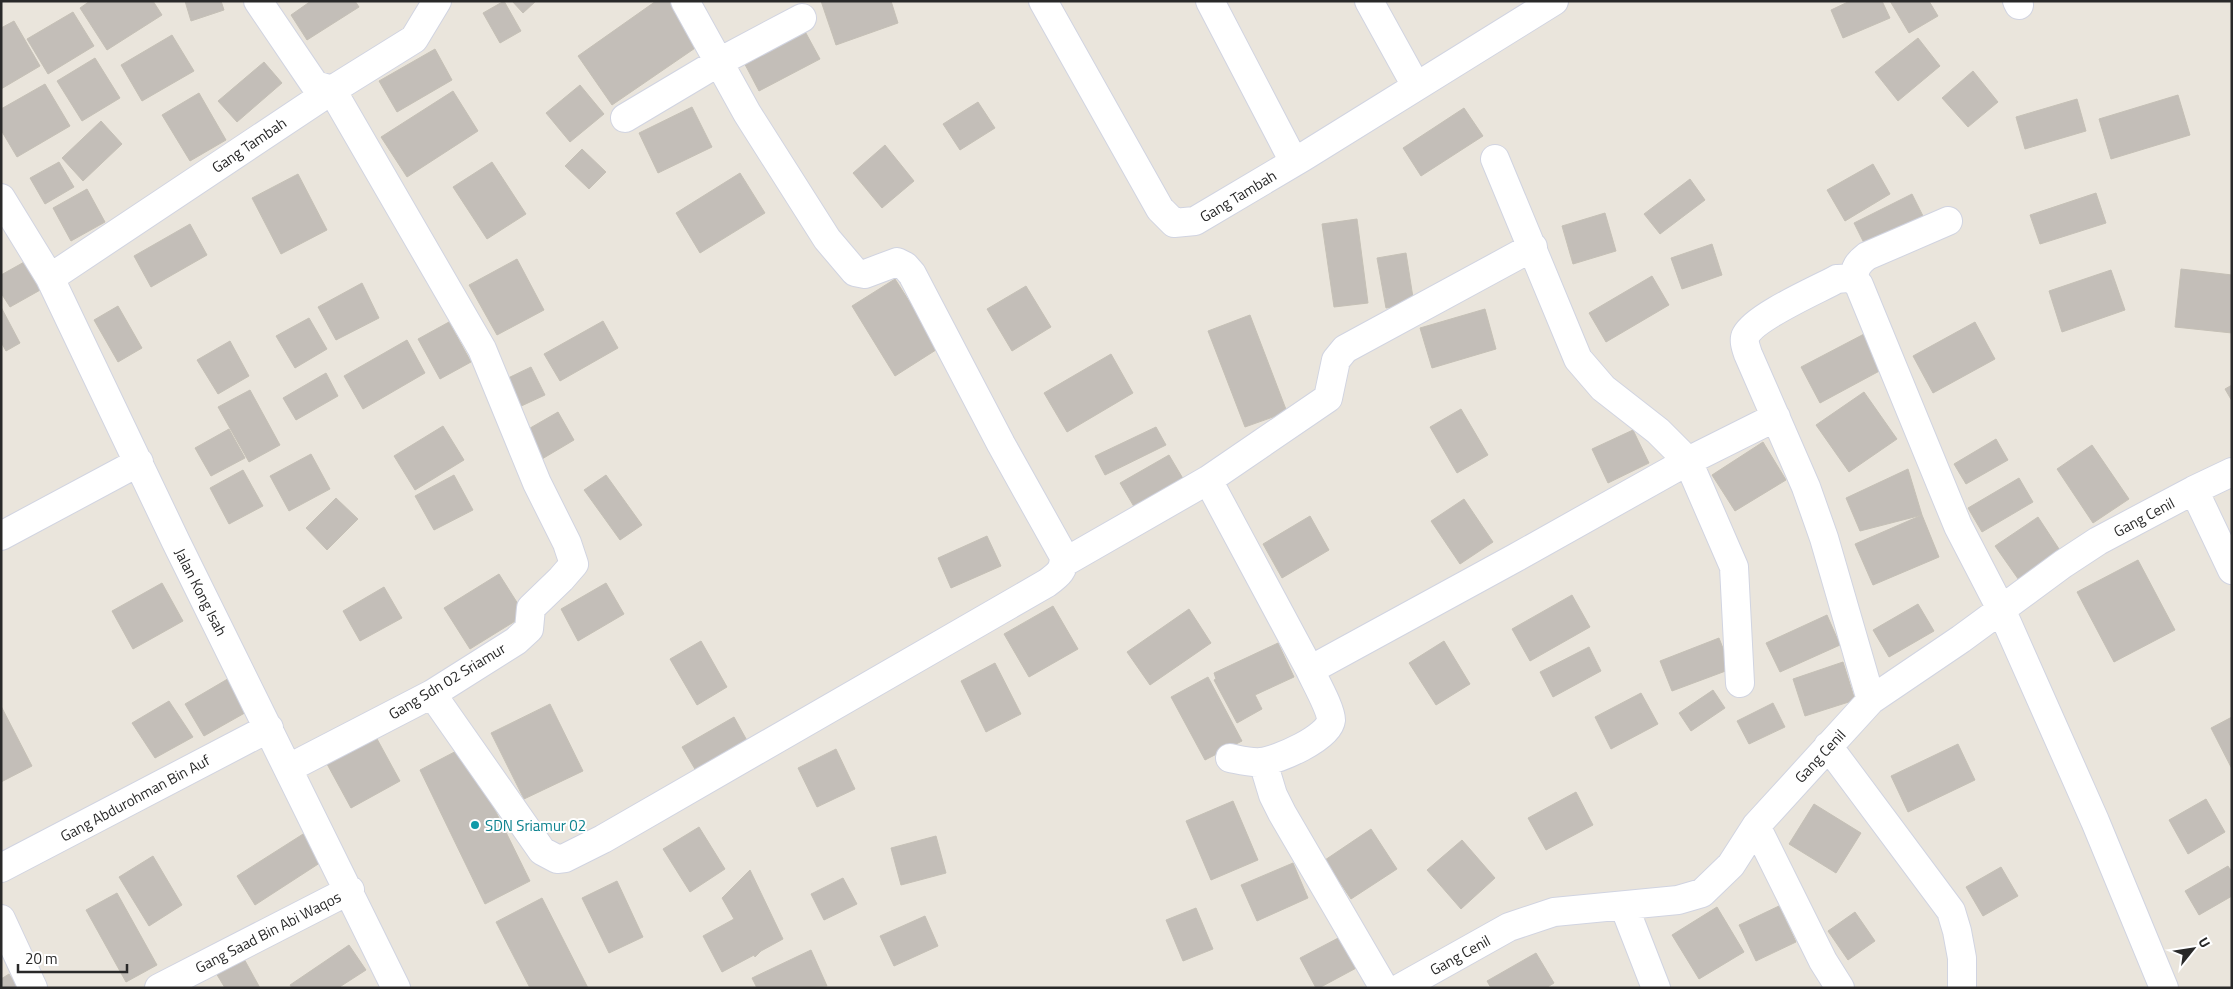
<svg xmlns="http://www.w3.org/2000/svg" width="2233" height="989" viewBox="0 0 2233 989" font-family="'Titillium Web',sans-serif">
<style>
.building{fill:#c3beb8;stroke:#c5c0b6}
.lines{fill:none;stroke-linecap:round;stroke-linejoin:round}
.minor-casing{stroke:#d1d4e1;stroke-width:30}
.minor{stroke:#fff;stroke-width:28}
.culture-dot{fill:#0f9aa8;stroke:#fff;stroke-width:2}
.labels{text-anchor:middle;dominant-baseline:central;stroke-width:4;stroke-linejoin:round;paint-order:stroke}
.street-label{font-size:15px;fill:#292929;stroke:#fff}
.culture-label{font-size:15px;fill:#0d838f;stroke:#fff;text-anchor:start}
</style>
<rect width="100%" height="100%" fill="#eae5dc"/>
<path class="building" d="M90 1H153L162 15 107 50 80 8Z
M185 1H221L224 10 191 21Z
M311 1H355L359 7 307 40 291 15Z
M504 1 521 31 500 43 483 13Z
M512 1H536L523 13Z
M656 1H671L701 44 612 105 578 56Z
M821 1H891L898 23 836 45Z
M1850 1H1882L1890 18 1843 38 1831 10Z
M1890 1H1929L1938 16 1909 33Z
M73 12 94 46 48 74 27 39Z
M14 21 40 66 1 89V28Z
M801 24 820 59 759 91 740 55Z
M172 35 194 71 142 101 121 65Z
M1918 38 1940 66 1898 101 1875 72Z
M435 49 452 80 397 112 379 81Z
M95 58 120 98 82 121 57 81Z
M264 62 282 83 237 122 218 101Z
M1973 71 1998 102 1968 127 1942 98Z
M45 84 70 126 17 157 1 130V109Z
M580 85 604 114 570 142 546 113Z
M453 91 478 131 407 177 381 137Z
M199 93 226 140 190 161 162 115Z
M2178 95 2190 135 2111 159 2099 119Z
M2077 99 2086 131 2025 149 2016 117Z
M978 102 995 128 960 150 943 124Z
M692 107 712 147 658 173 639 133Z
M1464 108 1483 136 1421 176 1403 148Z
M101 121 122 144 83 181 62 158Z
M885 145 914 181 882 208 853 173Z
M582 149 606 172 589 189 565 166Z
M59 162 74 187 45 204 30 178Z
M492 162 526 214 487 239 453 187Z
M1873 164 1890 194 1845 221 1827 190Z
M740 173 765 213 700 253 676 213Z
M298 174 327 230 281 254 252 198Z
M1690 179 1705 200 1660 234 1644 214Z
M87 189 105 222 71 241 53 208Z
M2096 193 2106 223 2040 244 2030 215Z
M1912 194 1925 220 1867 249 1854 223Z
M1605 213 1616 251 1573 264 1562 226Z
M1357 219 1368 303 1334 307 1322 224Z
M190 224 207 255 151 287 134 256Z
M1712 244 1722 275 1682 289 1671 258Z
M1406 253 1414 304 1386 308 1377 258Z
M517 259 544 310 497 335 469 285Z
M26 261 42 289 10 307 1 293V275Z
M2181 269 2232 275V333L2175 327Z
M2111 270 2125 310 2062 332 2049 291Z
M1652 276 1669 305 1606 342 1589 313Z
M895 279 939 348 895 376 852 306Z
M362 283 379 318 336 340 318 307Z
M1026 286 1051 327 1012 351 987 309Z
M118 306 142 348 118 362 94 320Z
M1 307 20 343 6 351 1 342Z
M1485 309 1496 349 1432 368 1420 328Z
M1250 315 1287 412 1245 427 1208 331Z
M309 318 327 349 295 368 276 336Z
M603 321 618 348 560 381 544 354Z
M449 322 471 362 440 379 418 339Z
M1975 322 1995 359 1933 393 1913 356Z
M1866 333 1885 368 1820 403 1801 367Z
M407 340 425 373 363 409 344 376Z
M230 341 249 376 218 394 197 360Z
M1111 354 1133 393 1067 432 1044 393Z
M531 367 545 395 517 408 504 380Z
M326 373 338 396 296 420 283 398Z
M2232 385V401L2225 389Z
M250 390 280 445 249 462 218 407Z
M1864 392 1897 439 1849 472 1816 425Z
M1461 409 1488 455 1457 473 1430 427Z
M558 412 574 440 542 459 525 431Z
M443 426 464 460 415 490 394 456Z
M1156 427 1166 445 1105 475 1095 456Z
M229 429 245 458 211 476 195 448Z
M1633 430 1649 463 1608 483 1592 449Z
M1996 439 2008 460 1966 484 1954 464Z
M1763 442 1786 480 1735 511 1712 475Z
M2092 445 2129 499 2093 523 2057 469Z
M311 454 330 489 289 511 270 476Z
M1169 455 1185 482 1136 510 1120 483Z
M1908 469 1922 515 1860 531 1846 498Z
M243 470 263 506 229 524 210 488Z
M454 475 473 510 434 530 415 496Z
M606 475 642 525 620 540 584 490Z
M2019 478 2033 502 1982 532 1968 508Z
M336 498 358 519 327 550 306 528Z
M1464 499 1493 542 1460 564 1431 521Z
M1922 515 1939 557 1873 585 1855 544Z
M1310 516 1329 550 1282 578 1263 544Z
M2038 517 2063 555 2021 583 1995 546Z
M987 536 1001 566 951 588 938 558Z
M2138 560 2175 630 2114 662 2077 592Z
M499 574 525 615 470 649 444 608Z
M162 583 183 621 133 649 112 611Z
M606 583 624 614 578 641 561 609Z
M384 587 402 618 360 641 343 611Z
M1572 595 1590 627 1530 661 1512 629Z
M1918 604 1934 631 1889 657 1873 630Z
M1053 606 1078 649 1029 677 1004 634Z
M1189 609 1211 643 1150 685 1127 652Z
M1827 615 1840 645 1780 672 1766 643Z
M1719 638 1731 669 1672 691 1660 661Z
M701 641 727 687 697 705 670 659Z
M1444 641 1470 684 1436 705 1409 663Z
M1278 643 1294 677 1255 695 1262 709 1237 723 1214 680 1216 679 1214 673Z
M1589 647 1601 671 1553 697 1540 672Z
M1843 662 1855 700 1805 716 1793 679Z
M995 663 1021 714 986 732 961 681Z
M231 677 250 710 204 736 185 704Z
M1208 677 1242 741 1205 760 1171 697Z
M1713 690 1725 708 1691 731 1679 713Z
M1641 693 1658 724 1611 749 1595 717Z
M169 701 193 737 155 758 132 723Z
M1773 703 1785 727 1749 744 1737 721Z
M550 704 583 771 524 799 491 733Z
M1 706 32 766 1 782Z
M734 717 750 746 699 776 682 747Z
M2232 717V769L2211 728Z
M376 737 400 781 351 808 327 764Z
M1958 744 1975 780 1908 812 1891 776Z
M464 747 530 881 485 904 420 770Z
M836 749 855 789 817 807 798 768Z
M1576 792 1593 825 1546 850 1528 818Z
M2206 799 2225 832 2188 854 2169 820Z
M1233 801 1258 860 1211 880 1186 821Z
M1814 804 1861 833 1836 873 1789 844Z
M699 827 725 869 690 892 663 849Z
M311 829 329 857 255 905 237 876Z
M1371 829 1397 869 1351 899 1325 860Z
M936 836 946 873 901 885 891 848Z
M1462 840 1495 878 1461 909 1427 870Z
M153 856 182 905 149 926 119 877Z
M1293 863 1308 898 1257 921 1241 885Z
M2228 866 2232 872V896L2199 915 2185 891Z
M2001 867 2018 896 1983 916 1966 887Z
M750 870 783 939 761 951 755 957 754 955 722 972 703 936 734 919 722 898Z
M843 878 857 904 824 920 811 894Z
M617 881 643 937 609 953 582 898Z
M117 893 157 965 126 982 86 910Z
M542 898 588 988H530L496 922Z
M1779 906 1796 942 1756 961 1739 925Z
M1717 907 1744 952 1699 979 1672 935Z
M1196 908 1213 949 1183 961 1166 920Z
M1855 912 1875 941 1848 960 1828 931Z
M925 916 938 946 894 966 880 936Z
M1344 935 1360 966 1319 988H1316L1300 958Z
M349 945 366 970 338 988H292L290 985Z
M811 950 827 986 757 988 752 978Z
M1536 953 1554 983 1546 988H1491L1487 981Z
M243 957 260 988H225L216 973Z
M9 974 18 988H1V979Z"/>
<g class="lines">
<g class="minor-casing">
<path id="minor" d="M258 1 315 85 332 90 482 349 537 483 567 543 574 564 561 579 531 608 529 629 516 641 432 694 289 768
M1043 1 1160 209 1174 223 1195 221 1303 157 1554 1
M1210 1 1294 162
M1369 1 1416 86
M2017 1 2019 5
M625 118 719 62 802 18
M1495 159 1578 359 1603 388 1658 431 1688 461 1734 567 1740 683
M1 198 50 278 176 542 396 988
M50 278 332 90 414 39 437 1
M1854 279C1855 267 1858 263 1867 256L1948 221
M1208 480 1310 670 1515 558 1688 461 1776 417
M2194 490 2232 570
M1 536 139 462
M1065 562 1208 480 1328 398 1336 360 1345 349 1533 247
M432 694 542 851 557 859 565 858 603 839 1047 583C1058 575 1066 569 1063 555L1001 444 912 274 905 266 897 262 865 274 855 272 827 239 747 113 685 1
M1871 700 1824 538 1806 487 1748 354C1746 348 1743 340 1746 335 1756 316 1817 290 1837 279 1847 278 1852 277 1859 285L1958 526 2001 609 2095 821 2164 988
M1828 746 1951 911 1957 931 1962 958V988
M1230 758C1240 760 1251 763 1261 762 1278 760 1329 738 1331 720 1331 709 1315 681 1310 670
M1263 762 1273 795 1282 813 1384 988
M1756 826 1823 961 1840 988
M1 868 269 728
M1624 906 1656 988
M1 919 33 988
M159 988 350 890
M1400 988 1509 927 1554 912 1678 900 1702 893 1731 865 1756 826 1871 700 1961 639 2063 564 2098 541 2194 490 2232 472"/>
</g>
<use href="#minor" class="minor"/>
</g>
<circle class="culture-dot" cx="475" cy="825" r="5"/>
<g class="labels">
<g class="street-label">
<text transform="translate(249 145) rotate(-34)">Gang Tambah</text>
<text transform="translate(1238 196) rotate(-31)">Gang Tambah</text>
<text transform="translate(2144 517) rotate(-28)">Gang Cenil</text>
<text transform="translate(201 592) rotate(63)">Jalan Kong Isah</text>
<text transform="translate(447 681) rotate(-31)">Gang Sdn 02 Sriamur</text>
<text transform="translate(1820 756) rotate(-47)">Gang Cenil</text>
<text transform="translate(135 798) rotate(-28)">Gang Abdurohman Bin Auf</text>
<text transform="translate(268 932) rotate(-27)">Gang Saad Bin Abi Waqos</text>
<text transform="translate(1460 955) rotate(-29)">Gang Cenil</text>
</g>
<g class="culture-label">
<text x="485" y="825">SDN Sriamur 02</text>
</g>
</g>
<rect width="2233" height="989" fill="none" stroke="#292929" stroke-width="5"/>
<g transform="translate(2193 949) rotate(60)" stroke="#ffffff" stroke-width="4" paint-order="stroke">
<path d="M0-4L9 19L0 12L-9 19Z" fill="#292929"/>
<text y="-8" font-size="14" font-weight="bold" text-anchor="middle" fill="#292929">U</text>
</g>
<path d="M18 964v8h109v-8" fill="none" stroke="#292929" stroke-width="2.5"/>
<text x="25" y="964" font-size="15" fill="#292929" stroke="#ffffff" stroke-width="4" paint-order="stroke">20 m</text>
</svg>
